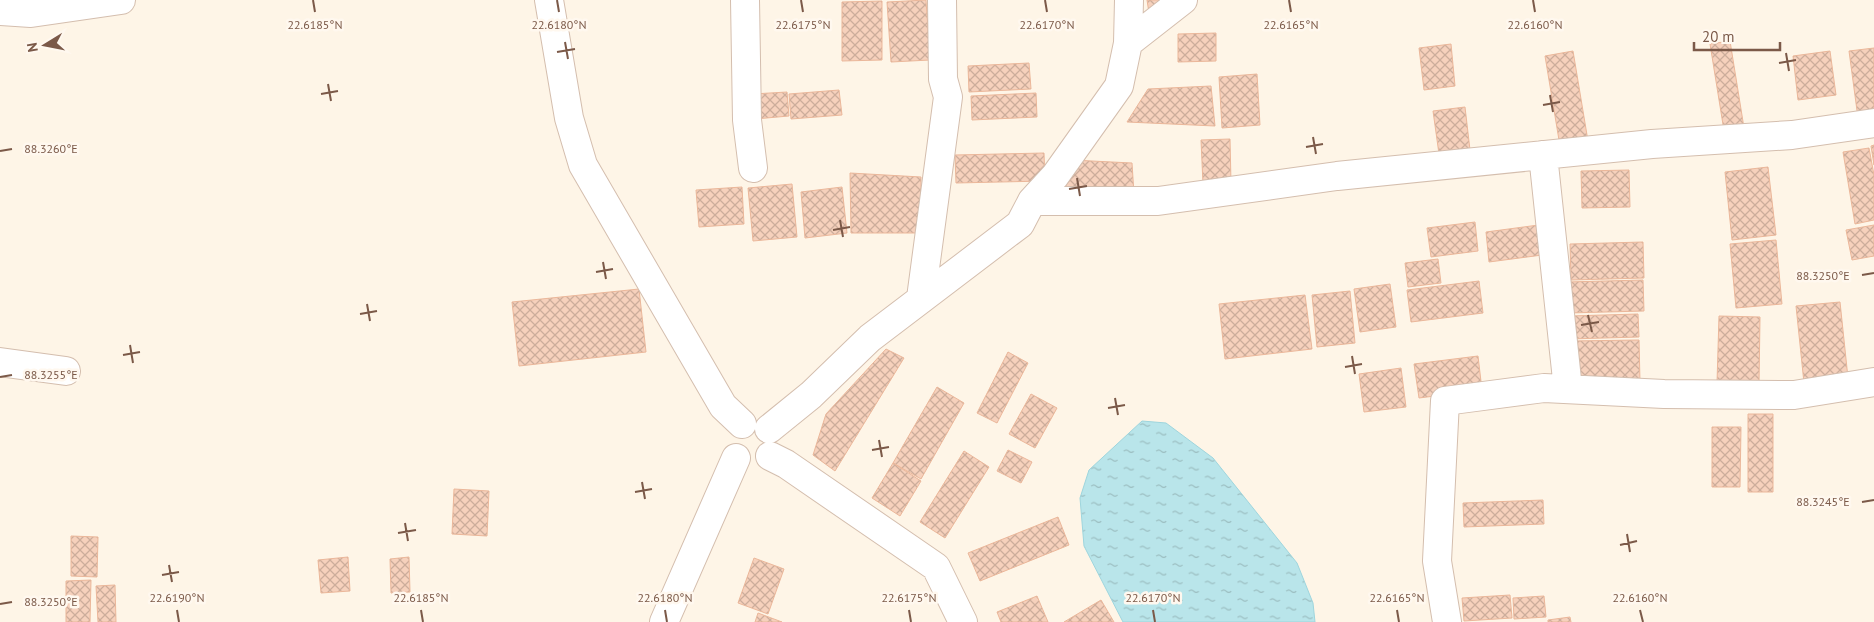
<svg xmlns="http://www.w3.org/2000/svg" width="1874" height="622" viewBox="0 0 1874 622" font-family="'PT Sans',sans-serif">
<style>
.water{fill:url(#water-ripples);stroke:#9ed5dd}
.building{fill:url(#building-cross-hatch);stroke:#ebb79a}
.lines{fill:none;stroke-linecap:round;stroke-linejoin:round}
.minor-casing{stroke:#d4beae;stroke-width:30}
.minor{stroke:#fff;stroke-width:28}
.ticks{fill:none;stroke:#7b5948;stroke-width:2}
.ticks-label{font-size:12px;text-anchor:middle;fill:#7b5948;stroke:#fff8ef;stroke-width:5;stroke-linejoin:round;paint-order:stroke}
</style>
<defs>
<pattern id="water-ripples" width="26" height="14" patternUnits="userSpaceOnUse" patternTransform="scale(1.25)"><rect width="26" height="14" fill="#b9e5ea"/><path d="M2 4q2-2 4 0t4 0M15 11q2-2 4 0t4 0" fill="none" stroke="#9bbdc0"/></pattern>
<pattern id="building-cross-hatch" width="8" height="8" patternUnits="userSpaceOnUse" patternTransform="scale(1.25)"><rect width="8" height="8" fill="#f6d1bc"/><path d="M0 0l8 8M0 8l8-8" fill="none" stroke="#ccad9b"/></pattern>
</defs>
<rect width="100%" height="100%" fill="#fef5e7"/>
<path class="water" d="M1142 421 1166 423 1213 458 1297 563 1313 603 1315 622H1123L1084 546 1080 498 1089 470Z"/>
<path class="building" d="M926 0 930 60 891 62 887 2Z
M1147 0H1164L1149 13Z
M882 1V60L842 61V2Z
M1216 33V61L1178 62V34Z
M1730 41 1745 134 1725 137 1710 44Z
M1451 44 1455 86 1424 90 1419 48Z
M1874 48V116L1858 118 1849 51Z
M1573 51 1588 141 1560 146 1545 56Z
M1830 51 1836 95 1798 100 1793 56Z
M1029 63 1031 89 969 92 968 66Z
M1257 74 1260 125 1222 128 1219 77Z
M1211 86 1215 126 1127 122 1148 89Z
M839 90 842 115 791 119 789 94Z
M787 92 789 116 755 119 753 94Z
M1036 93 1037 117 972 120 971 96Z
M1465 107 1470 150 1439 154 1433 111Z
M1230 139 1231 183 1203 184 1201 140Z
M1874 145V165L1871 146Z
M1869 148 1874 175V220L1855 224 1843 152Z
M1044 153 1045 181 956 183 955 155Z
M1072 160 1132 163 1134 194 1050 193Z
M1768 167 1776 235 1732 240 1725 172Z
M1629 170 1630 207 1582 208 1581 171Z
M850 173 921 177V233H851Z
M792 184 797 237 753 241 748 188Z
M742 187 744 224 699 227 696 190Z
M842 187 847 233 805 238 801 192Z
M1475 222 1478 251 1431 257 1427 228Z
M1546 224 1550 254 1489 262 1486 232Z
M1874 225V256L1852 260 1846 230Z
M1776 240 1782 304 1736 308 1730 244Z
M1643 242 1644 278 1571 280 1570 244Z
M1438 259 1441 283 1408 287 1405 263Z
M1643 280 1644 311 1568 313 1567 282Z
M1479 281 1483 313 1411 322 1407 290Z
M1390 284 1396 327 1360 332 1354 289Z
M639 289 646 352 519 366 512 302Z
M1350 291 1355 343 1317 347 1312 295Z
M1305 295 1312 349 1225 359 1219 304Z
M1840 302 1848 378 1804 383 1796 306Z
M1638 314 1639 337 1569 339V316Z
M1719 316 1760 317 1759 384 1717 383Z
M1639 340 1640 382 1572 383 1571 341Z
M886 349 904 358 835 471 813 455 826 414Z
M1008 352 1028 363 997 423 977 413Z
M1478 356 1482 390 1419 398 1414 364Z
M1401 368 1406 407 1364 412 1359 374Z
M937 387 964 403 921 479 893 463Z
M1031 394 1057 408 1035 448 1009 434Z
M1748 414H1773V492H1748Z
M1712 427H1741L1740 487H1712Z
M1008 450 1032 462 1021 483 997 471Z
M964 451 989 467 945 538 920 522Z
M893 463 921 481 900 516 872 498Z
M454 489 489 491 487 536 452 534Z
M1543 500 1544 524 1464 527 1463 503Z
M1058 517 1069 545 980 581 968 553Z
M71 536 98 537 97 577 71 576Z
M348 557 350 591 321 593 318 560Z
M409 557 410 592 391 593 390 559Z
M754 558 784 569 768 614 738 603Z
M91 580 90 622H66V581Z
M115 585 116 622H98L96 586Z
M1510 595 1512 618 1464 621 1462 598Z
M1037 596 1048 622H1001L997 612Z
M1544 596 1546 617 1514 619 1513 598Z
M1101 600 1114 622H1064Z
M758 613 782 622H755Z
M1570 617 1571 622H1548V620Z"/>
<g class="lines">
<g class="minor-casing">
<path id="minor" d="M549 0 569 118 583 165 723 406 742 424
M745 0 747 120 753 168
M0 11 31 13 121 0
M1128 43 1129 0
M1543 155 1568 389
M1032 201H1158L1337 176 1652 144 1792 135 1874 123
M921 298 948 97 943 79 942 0
M0 362 66 371
M769 429 811 395 870 338 1020 224 1032 201 1055 176 1119 86 1128 43 1183 0
M770 456 786 464 936 567 963 622
M664 622 736 458
M1447 622 1437 561 1445 401 1544 388 1664 394 1794 395 1874 382"/>
</g>
<use href="#minor" class="minor"/>
</g>
<path class="ticks" d="M313 0 315 12M557 0 559 12M801 0 803 12M1045 0 1047 12M1289 0 1291 12M1533 0 1535 12M565 42 568 59M557 52 575 49M1786 53 1789 71M1779 63 1796 60M328 84 331 101M321 94 338 91M1550 95 1553 112M1543 105 1560 102M1313 137 1316 154M1306 147 1323 144M0 151 12 149M1077 178 1080 196M1069 189 1087 186M840 220 843 237M833 230 850 227M603 262 606 279M596 272 613 269M1862 275 1874 273M367 304 370 321M360 314 377 311M1588 315 1592 332M1581 325 1599 322M130 345 133 363M123 355 140 352M1352 356 1355 374M1345 367 1362 364M0 377 12 375M1115 398 1118 415M1108 408 1125 405M879 440 882 457M872 450 889 447M642 482 645 499M635 492 652 489M1862 502 1874 500M405 523 408 541M398 533 416 530M1627 534 1630 552M1620 545 1637 541M169 565 172 582M162 575 179 572M0 604 12 602M177 610 179 622M421 610 423 622M665 610 667 622M909 610 911 622M1153 610 1155 622M1397 610 1399 622M1640 610 1643 622"/>
<g class="ticks-label">
<text x="315" y="29">22.6185°N</text>
<text x="1047" y="29">22.6170°N</text>
<text x="559" y="29">22.6180°N</text>
<text x="803" y="29">22.6175°N</text>
<text x="1291" y="29">22.6165°N</text>
<text x="1535" y="29">22.6160°N</text>
<text x="51" y="153">88.3260°E</text>
<text x="1823" y="280">88.3250°E</text>
<text x="51" y="379">88.3255°E</text>
<text x="1823" y="506">88.3245°E</text>
<text x="177" y="602">22.6190°N</text>
<text x="421" y="602">22.6185°N</text>
<text x="665" y="602">22.6180°N</text>
<text x="909" y="602">22.6175°N</text>
<text x="1153" y="602">22.6170°N</text>
<text x="1397" y="602">22.6165°N</text>
<text x="1640" y="602">22.6160°N</text>
<text x="51" y="606">88.3250°E</text>
</g>
<g transform="translate(45 45) rotate(260)" stroke="#fff8ef" stroke-width="4" paint-order="stroke">
<path d="M0-4L9 19L0 12L-9 19Z" fill="#7b5948"/>
<text y="-8" font-size="14" font-weight="bold" text-anchor="middle" fill="#7b5948">N</text>
</g>
<path d="M1694 42v8h86v-8" fill="none" stroke="#7b5948" stroke-width="2.5"/>
<text x="1702" y="42" font-size="15" fill="#7b5948" stroke="#fff8ef" stroke-width="4" paint-order="stroke">20 m</text>
</svg>
